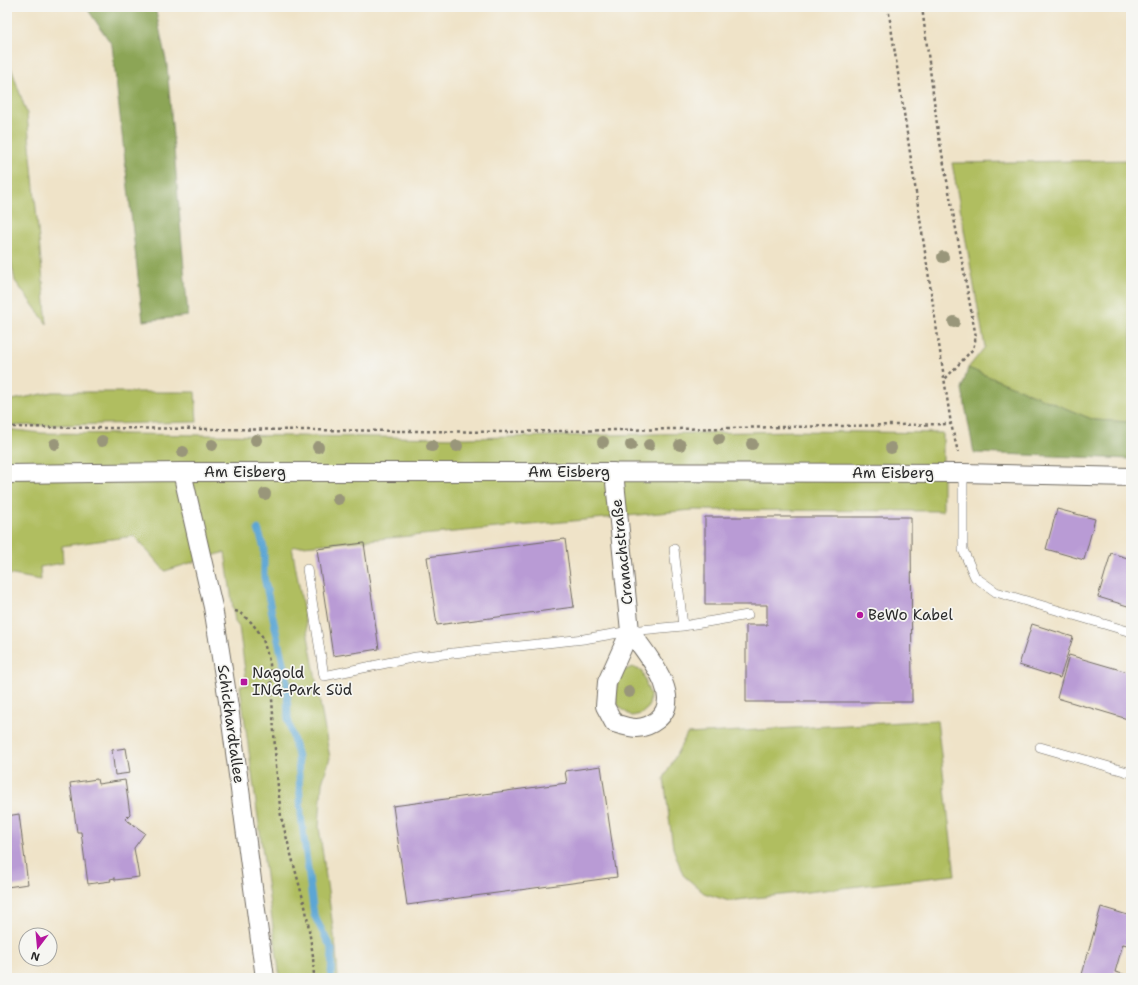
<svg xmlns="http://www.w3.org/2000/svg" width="1138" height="985" viewBox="0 0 1138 985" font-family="'Shantell Sans',sans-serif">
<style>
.green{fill:#b0be61;stroke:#6e7446}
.forest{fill:#8ca557;stroke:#5c6841}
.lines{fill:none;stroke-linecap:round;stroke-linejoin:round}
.stream{stroke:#5ca6d4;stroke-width:7}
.building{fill:#b99bd5}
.service-casing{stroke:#706b62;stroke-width:10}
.minor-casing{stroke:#706b62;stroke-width:20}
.path{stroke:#706b62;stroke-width:2.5;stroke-dasharray:3 3;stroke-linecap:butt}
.service{stroke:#fff;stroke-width:9}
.minor{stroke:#fff;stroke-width:18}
.tree{fill:#99967a}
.poi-dot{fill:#b5179e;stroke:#f6f6f2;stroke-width:1.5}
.labels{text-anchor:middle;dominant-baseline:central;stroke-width:3.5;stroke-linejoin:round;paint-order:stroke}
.street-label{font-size:15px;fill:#2b2b2b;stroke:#f6f6f2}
.poi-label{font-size:15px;fill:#2b2b2b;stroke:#f6f6f2;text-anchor:start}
</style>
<rect width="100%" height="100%" fill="#f6f6f2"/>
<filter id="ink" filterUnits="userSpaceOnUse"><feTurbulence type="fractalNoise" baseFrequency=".025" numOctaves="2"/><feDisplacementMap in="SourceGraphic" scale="8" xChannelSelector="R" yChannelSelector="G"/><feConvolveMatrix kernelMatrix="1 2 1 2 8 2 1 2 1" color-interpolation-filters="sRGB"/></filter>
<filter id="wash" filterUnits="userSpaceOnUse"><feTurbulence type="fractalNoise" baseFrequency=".012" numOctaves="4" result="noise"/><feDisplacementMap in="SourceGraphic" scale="16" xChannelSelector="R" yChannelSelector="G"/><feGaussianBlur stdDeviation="0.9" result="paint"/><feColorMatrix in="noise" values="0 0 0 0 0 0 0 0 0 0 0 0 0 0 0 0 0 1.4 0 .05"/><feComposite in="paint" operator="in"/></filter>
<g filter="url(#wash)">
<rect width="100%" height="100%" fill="#efe3c8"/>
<path class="green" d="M7 56 27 114 47 324 15 281 7 240Z
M1131 160V422L1094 420 968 368 985 347 952 163Z
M52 392H195L197 422 7 426V401Z
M7 429 41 433 465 438 795 431 943 433V511L692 510 292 547 330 758 322 783 319 827 336 949 338 978H280L240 686 247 685 239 627 235 622 225 552 165 571 134 536 62 546 63 563 40 567 41 580 7 574Z
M632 667 642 671 650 695 649 707 641 714 632 716C609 703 613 693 623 671Z
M937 720 955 875 729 901 704 893 683 875 673 848 664 778 687 734Z"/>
<path class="forest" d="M86 7H155L167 65 188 316 143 321 112 45Z
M968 368 1094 420 1131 422V459L974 453 962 389Z"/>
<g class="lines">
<path class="stream" d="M258 529 264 548V577L287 681 288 719 298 757 301 816 314 915 332 950 331 978"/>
</g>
<g id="blocks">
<path class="building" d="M1057 509 1095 519 1084 560 1046 549Z
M705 517H911L912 702H746V625H767V605H705Z
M565 539 574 607 437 625 427 557Z
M364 543 379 649 333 656 317 549Z
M1111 553 1131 559V607L1098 597Z
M1032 624 1073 637 1060 678 1019 665Z
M1069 655 1131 673V720L1057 698Z
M126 748 130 773 115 775 112 750Z
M601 766 617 877 407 905 393 806 567 783 565 771Z
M97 779 98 784 125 780 130 814 125 819 145 833 134 848 139 877 115 880V878L110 879 111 881 88 884 81 832H77L70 783Z
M19 814 28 884 7 887V816Z
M1101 907 1131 916V946L1123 944 1115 972 1131 976V978H1081Z"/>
</g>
</g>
<g filter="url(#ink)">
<use href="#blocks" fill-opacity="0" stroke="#706b62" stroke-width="1"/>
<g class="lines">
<g class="service-casing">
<path id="service" d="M963 473V550L975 577 996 592 1131 632
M674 549 683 626
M307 569 324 676 416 657 584 639 630 631 683 626 748 615
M1040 747 1131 773"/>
</g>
<g class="minor-casing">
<path id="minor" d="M182 472 213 607 229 707 265 978
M614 472 630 631
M7 474 182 472H614L963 473 1131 477
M630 631C645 653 686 697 657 720 642 732 630 728 614 723L605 706 607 682Z"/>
</g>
<path class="path" d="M888 7 951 424
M922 7 938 132 976 337 973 349 945 379
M7 427 506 432 951 424 958 452
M235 611 239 612 251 622 262 636 270 664 276 766 281 817 306 910 313 956 314 978"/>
<use href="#service" class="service"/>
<use href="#minor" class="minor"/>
</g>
<g class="tree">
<circle cx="943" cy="257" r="6"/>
<circle cx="954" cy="322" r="6"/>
<circle cx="719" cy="439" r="6"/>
<circle cx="256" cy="440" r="6"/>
<circle cx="102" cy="441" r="6"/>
<circle cx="603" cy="442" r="6"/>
<circle cx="55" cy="444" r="6"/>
<circle cx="752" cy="444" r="6"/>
<circle cx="212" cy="445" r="6"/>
<circle cx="631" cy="445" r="6"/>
<circle cx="649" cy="445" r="6"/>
<circle cx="680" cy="445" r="6"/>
<circle cx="432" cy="446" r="6"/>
<circle cx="457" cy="446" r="6"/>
<circle cx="318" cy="447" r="6"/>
<circle cx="891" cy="448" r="6"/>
<circle cx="183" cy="452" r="6"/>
<circle cx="265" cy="494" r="6"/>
<circle cx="338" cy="499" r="6"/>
<circle cx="629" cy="692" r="6"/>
</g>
</g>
<g class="poi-dot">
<circle cx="860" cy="615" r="4"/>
<rect x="240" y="678" width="8" height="8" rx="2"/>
</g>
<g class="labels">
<g class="street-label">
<text x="245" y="472">Am Eisberg</text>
<text x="569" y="472">Am Eisberg</text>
<text x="893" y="473">Am Eisberg</text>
<text transform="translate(622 552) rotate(-96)">Cranachstraße</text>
<text transform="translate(231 724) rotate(82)">Schickhardtallee</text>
</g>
<g class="poi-label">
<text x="868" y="615">BeWo Kabel</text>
<text x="252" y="673">Nagold<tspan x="252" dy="17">ING-Park Süd</tspan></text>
</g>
</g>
<rect width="1138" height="985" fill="none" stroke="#f6f6f2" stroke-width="24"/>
<g transform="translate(38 947) rotate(196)"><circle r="19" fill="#f6f6f2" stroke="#a5a5a2"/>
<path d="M0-3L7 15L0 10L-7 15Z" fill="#b5179e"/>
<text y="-6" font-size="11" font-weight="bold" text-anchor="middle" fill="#2b2b2b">N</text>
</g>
</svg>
